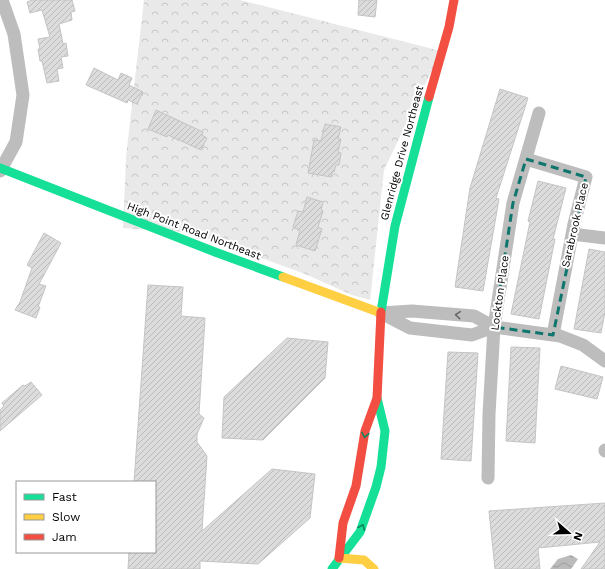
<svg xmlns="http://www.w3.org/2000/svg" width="605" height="569" viewBox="0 0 605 569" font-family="'Work Sans',sans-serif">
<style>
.forest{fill:url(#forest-crowns)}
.water{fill:url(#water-waves)}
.building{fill:url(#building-hatch);stroke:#c4c4c4}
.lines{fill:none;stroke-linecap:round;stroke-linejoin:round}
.street{stroke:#bdbdbd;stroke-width:13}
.fast{stroke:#16e098;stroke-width:9}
.slow{stroke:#ffcf43;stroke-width:9}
.jam{stroke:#f24e42;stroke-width:9}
.oneway{stroke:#686868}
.oneway2{stroke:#0d865b}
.marked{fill:none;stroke:#0f766e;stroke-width:3;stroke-dasharray:8 5;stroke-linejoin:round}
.labels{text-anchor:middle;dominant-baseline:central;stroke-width:4;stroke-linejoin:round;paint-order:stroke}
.street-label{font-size:11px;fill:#000;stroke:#fff}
</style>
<defs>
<pattern id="forest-crowns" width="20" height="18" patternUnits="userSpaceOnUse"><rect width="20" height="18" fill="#e9e9e9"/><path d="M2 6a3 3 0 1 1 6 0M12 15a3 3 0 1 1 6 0" fill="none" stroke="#c6c6c6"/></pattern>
<pattern id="water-waves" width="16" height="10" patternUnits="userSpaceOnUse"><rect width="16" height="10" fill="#bbb"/><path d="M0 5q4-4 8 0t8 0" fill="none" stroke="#9f9f9f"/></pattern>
<pattern id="building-hatch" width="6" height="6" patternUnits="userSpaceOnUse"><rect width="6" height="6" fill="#dcdcdc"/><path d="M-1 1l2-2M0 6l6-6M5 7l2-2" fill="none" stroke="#bbb"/></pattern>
</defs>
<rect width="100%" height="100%" fill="#fff"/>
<path class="forest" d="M144 0H240L441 51 384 170 370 300 352 295 305 274 193 233 123 228 126 157Z"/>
<path class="water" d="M571 555 578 559 571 569H550L558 559Z"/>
<path class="building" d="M32 0H72L75 11 71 12 72 20 59 24 63 44 66 43 68 56 61 57 63 68 57 69 59 81 47 83 42 61H40L38 49H40L38 39 50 37 42 10 30 13 27 2Z
M359 0H377L375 17 358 15Z
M94 68 118 80 121 73 132 78 129 85 143 92 137 104 128 100 127 103 86 85Z
M500 89 528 98 496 198 499 199 483 291 455 287 470 188Z
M156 110 203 132 202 135 207 138 201 150 168 135 167 137 148 129Z
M325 124 341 127 338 139H341L338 152 341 153 339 165H336L334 172H332L331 177 308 173 314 140 321 141Z
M538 181 566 188 553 239H555L539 319 511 314 530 222 528 221Z
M307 197 323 202 321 210 323 211 318 227 322 229 315 251 296 245 300 230 293 227 298 211 303 212Z
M44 233 61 243 39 284 46 286 38 307H40L36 318 15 310 20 302 32 268 27 265Z
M589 249 605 252V312L601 333 574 329Z
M148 285 183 287 181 316 205 318 199 414 204 418 197 434V442L207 456 202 531 272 469 315 474 310 518 258 564 200 561V569H128L129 552H155V482H134Z
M287 338 328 342 325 378 263 440 222 438 224 397Z
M511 347 540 348 535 443 506 441Z
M448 352 478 353 471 461 441 459Z
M561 366 603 377 597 399 555 389Z
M31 382 42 395 0 431V410L4 406 2 403 23 385 25 386Z
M605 503V569H581L600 542 538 548 540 569H495L489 511Z"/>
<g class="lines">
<path class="street" d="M526 159 586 177 574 224 553 335
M0 171 16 142 23 95 14 34 2 0
M572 234 605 238
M381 313 410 328 472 335 494 327 560 336 583 345 605 361
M381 313 412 311 474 316 494 327
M605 451V450
M488 478 489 414 494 327 513 203 539 113"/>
<path class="fast" d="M0 168 215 252 283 277
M381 312 395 226 429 97
M332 569 360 532 376 487 381 467 385 431 377 398"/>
<path class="slow" d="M283 277 381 313
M339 558 364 560 374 569"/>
<path class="jam" d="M429 97 449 27 454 0
M339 558 343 523 356 486 365 431 377 398 381 312"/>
</g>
<defs><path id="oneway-chevron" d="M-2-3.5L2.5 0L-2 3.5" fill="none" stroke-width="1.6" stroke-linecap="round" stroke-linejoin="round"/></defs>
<use class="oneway" href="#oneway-chevron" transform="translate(458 315) rotate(-175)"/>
<g class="oneway2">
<use href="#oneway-chevron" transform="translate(365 435) rotate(100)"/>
<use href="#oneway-chevron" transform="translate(362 527) rotate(-67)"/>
</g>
<path class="marked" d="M526 159 586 177 553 335 494 327 513 203Z"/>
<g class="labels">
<g class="street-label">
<text transform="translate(402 153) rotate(-75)">Glenridge Drive Northeast</text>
<text transform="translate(575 225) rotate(-77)">Sarabrook Place</text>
<text transform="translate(194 231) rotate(21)">High Point Road Northeast</text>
<text transform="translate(500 293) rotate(-82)">Lockton Place</text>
</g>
</g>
<rect x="16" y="481" width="140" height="72" fill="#ffffff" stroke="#999999"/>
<rect x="24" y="494" width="20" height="6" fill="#16e098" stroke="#999999"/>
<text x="52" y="501" font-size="12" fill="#000000">Fast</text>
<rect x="24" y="514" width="20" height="6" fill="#ffcf43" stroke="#999999"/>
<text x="52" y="521" font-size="12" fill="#000000">Slow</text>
<rect x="24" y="534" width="20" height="6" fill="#f24e42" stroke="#999999"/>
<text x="52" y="541" font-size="12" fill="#000000">Jam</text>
<g transform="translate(569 533) rotate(110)" stroke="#ffffff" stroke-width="3" paint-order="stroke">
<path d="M0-3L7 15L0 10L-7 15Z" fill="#000000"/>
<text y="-6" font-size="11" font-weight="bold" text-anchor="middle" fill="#000000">N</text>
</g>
</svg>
